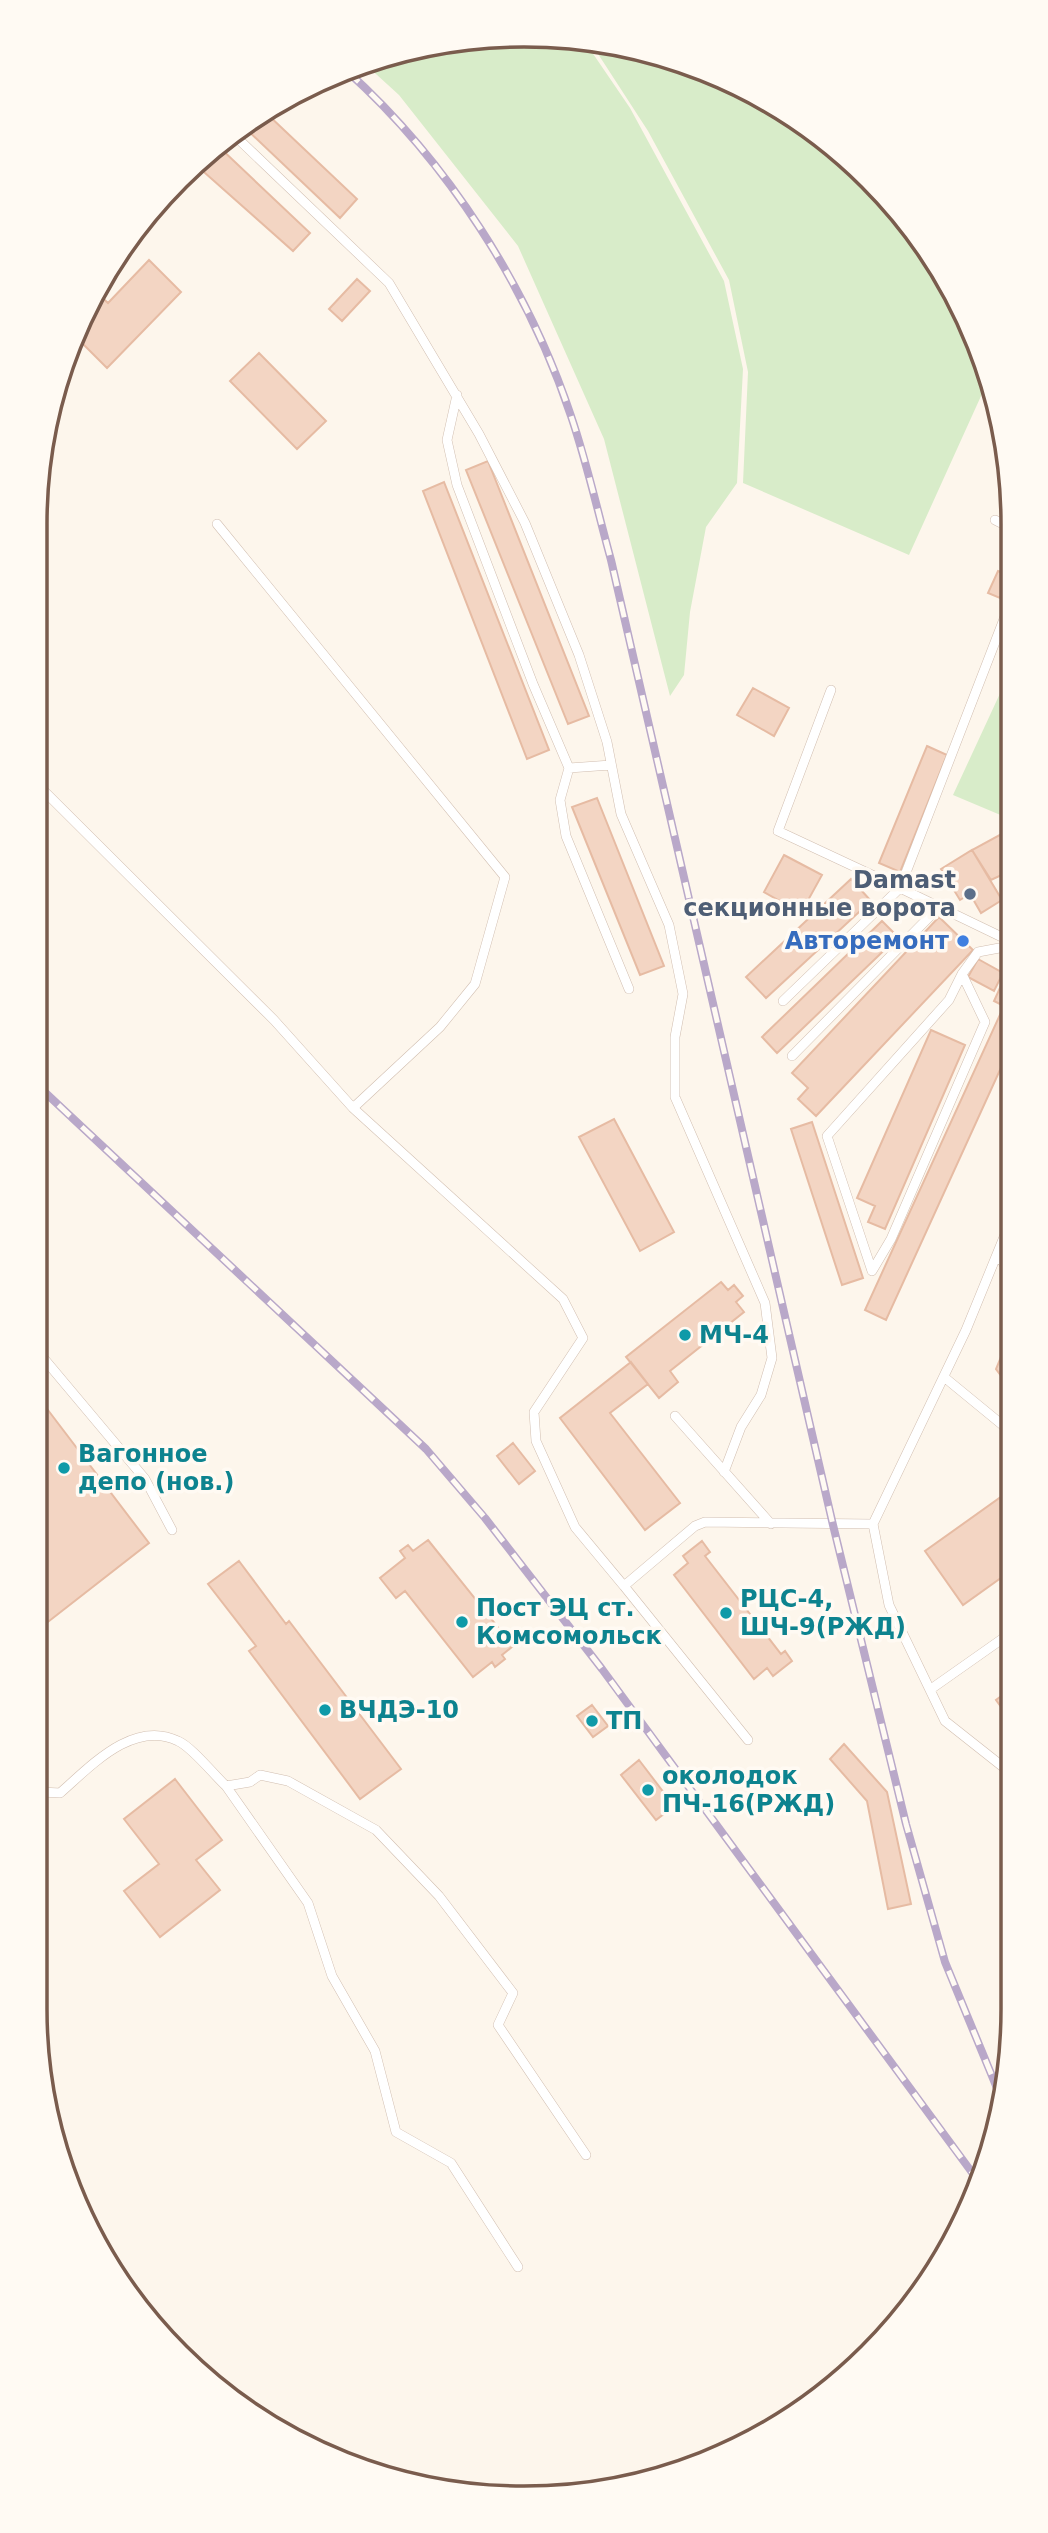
<svg xmlns="http://www.w3.org/2000/svg" width="1048" height="2533" viewBox="0 0 1048 2533" font-family="'DejaVu Sans',sans-serif">
<style>
.green{fill:#d8ecc9}
.building{fill:#f3d5c3;stroke:#e6bba3;stroke-width:2}
.lines{fill:none;stroke-linecap:round;stroke-linejoin:round}
.lane-casing{stroke:#d1beb0;stroke-width:10}
.lane{stroke:#fff;stroke-width:9}
.rail-casing{stroke:#b9a8c9;stroke-width:8}
.rail{stroke:#fffaf3;stroke-width:5;stroke-dasharray:16;stroke-linecap:butt}
.service-dot{fill:#5c6f8a;stroke:#fffaf3;stroke-width:2.5}
.shop-dot{fill:#3f7fe0;stroke:#fffaf3;stroke-width:2.5}
.culture-dot{fill:#0f9aa8;stroke:#fffaf3;stroke-width:2.5}
.labels{text-anchor:middle;dominant-baseline:central;stroke-width:7;stroke-linejoin:round;paint-order:stroke}
.service-label{font-size:24px;font-weight:bold;fill:#4e5e75;stroke:#fffaf3;text-anchor:end}
.shop-label{font-size:24px;font-weight:bold;fill:#366cbe;stroke:#fffaf3;text-anchor:end}
.culture-label{font-size:24px;font-weight:bold;fill:#0d838f;stroke:#fffaf3;text-anchor:start}
.rim{fill:none;stroke:#7a5c4d;stroke-width:3.5}
</style>
<rect width="100%" height="100%" fill="#fdf6ec"/>
<path class="green" d="M492 36 583 39 630 108 724 281 743 369 737 483 706 527 690 612 684 675 670 696 604 439 518 246 399 95 365 64 397 52Z
M589 40 681 61 796 118 892 202 963 308 986 385 909 555 743 483 748 372 729 280 648 131Z
M1009 674 1010 819 953 795Z"/>
<path class="building" d="M265 112 357 199 340 218 243 126Z
M217 145 310 233 293 251 196 165Z
M149 260 181 292 107 368 75 336 95 291 108 303Z
M357 279 370 291 342 321 329 309Z
M259 353 326 421 297 449 230 381Z
M488 461 589 716 568 724 466 470Z
M444 482 549 750 527 759 423 491Z
M998 571 1009 576 1000 598 988 593Z
M753 688 789 708 774 736 737 715Z
M927 746 947 755 900 872 879 863Z
M597 798 664 966 640 975 572 807Z
M1009 830 1010 871 991 880 972 850Z
M972 850 1002 900 981 913 970 894 960 900 941 869Z
M784 855 822 875 801 913 764 892Z
M851 879 871 901 766 998 746 977Z
M939 917 973 950 816 1116 798 1099 808 1088 792 1073Z
M882 921 898 937 777 1053 762 1037Z
M978 959 1003 973 994 991 968 977Z
M1010 966V1048L886 1320 865 1310 1004 1006 994 1001Z
M931 1030 965 1045 885 1229 868 1222 875 1206 857 1198Z
M614 1119 674 1232 640 1251 579 1137Z
M812 1122 863 1278 842 1285 791 1129Z
M721 1282 728 1290 734 1285 743 1296 736 1302 744 1312 670 1371 678 1382 659 1398 626 1357Z
M1011 1333V1389L996 1369Z
M631 1362 648 1384 610 1413 680 1503 645 1530 560 1418Z
M35 1393 149 1543 35 1632Z
M513 1443 535 1471 519 1484 497 1456Z
M1012 1489V1570L963 1605 925 1551Z
M428 1540 513 1646 502 1655 505 1659 495 1667 492 1662 473 1677 405 1591 396 1598 380 1578 405 1558 400 1551 408 1545 413 1551Z
M702 1541 710 1552 705 1556 781 1654 785 1651 792 1661 773 1676 767 1668 754 1679 674 1575 688 1563 683 1556Z
M239 1561 286 1624 289 1621 401 1769 360 1799 249 1651 256 1646 208 1584Z
M1012 1688V1722L996 1700Z
M592 1705 608 1726 593 1737 577 1716Z
M844 1744 887 1792 911 1904 888 1909 867 1801 830 1759Z
M639 1760 674 1806 656 1820 621 1775Z
M175 1779 222 1840 196 1860 220 1890 160 1937 124 1891 159 1864 124 1819Z"/>
<g class="lines">
<g class="lane-casing">
<path id="lane" d="M232 133 389 283 479 434 525 523 579 655 607 742 621 814 669 925 683 994 675 1037V1097L765 1303 772 1358 761 1395 741 1427 724 1472
M457 395 447 440 457 485 533 684 569 768 611 765
M995 520 1009 527
M217 524 505 877 475 984 440 1027 353 1108
M831 690 778 831 900 888 1009 606
M569 768 560 800 566 836 629 989
M35 782 274 1020 353 1108 563 1299 583 1338 534 1412 536 1441 575 1527 624 1586 695 1526 705 1522 873 1524 966 1330 1011 1220
M962 974 985 1022 891 1239 872 1271 827 1136 949 1000 962 974 978 952 1010 946
M783 1001 900 888 1010 941
M792 1056 940 906
M997 1254 1011 1274
M35 1348 145 1479 172 1530
M944 1377 1011 1432
M675 1416 771 1524
M873 1524 889 1605 945 1721 1012 1774
M624 1586 748 1740
M931 1689 1012 1632
M35 1786 41 1792 60 1793C90 1767 133 1719 178 1741 192 1747 214 1775 226 1786L250 1782 260 1775 288 1781 376 1830 439 1896 513 1993 498 2025 586 2155
M226 1786 308 1903 332 1976 375 2051 396 2132 451 2163 518 2267"/>
</g>
<use href="#lane" class="lane"/>
<g class="rail-casing">
<path id="rail" d="M347 71C448 162 528 287 571 416 587 463 598 513 611 560L833 1525 906 1824 945 1962 999 2093
M35 1083 426 1449 485 1518 602 1669 979 2182"/>
</g>
<use href="#rail" class="rail"/>
</g>
<circle class="service-dot" cx="970" cy="894" r="7"/>
<circle class="shop-dot" cx="963" cy="941" r="7"/>
<g class="culture-dot">
<circle cx="685" cy="1335" r="7"/>
<circle cx="64" cy="1468" r="7"/>
<circle cx="726" cy="1613" r="7"/>
<circle cx="462" cy="1622" r="7"/>
<circle cx="325" cy="1710" r="7"/>
<circle cx="592" cy="1721" r="7"/>
<circle cx="648" cy="1790" r="7"/>
</g>
<g class="labels">
<g class="service-label">
<text x="956" y="880">Damast<tspan x="956" dy="28">секционные ворота</tspan></text>
</g>
<g class="shop-label">
<text x="949" y="941">Авторемонт</text>
</g>
<g class="culture-label">
<text x="699" y="1335">МЧ-4</text>
<text x="78" y="1454">Вагонное<tspan x="78" dy="28">депо (нов.)</tspan></text>
<text x="740" y="1599">РЦС-4,<tspan x="740" dy="28">ШЧ-9(РЖД)</tspan></text>
<text x="476" y="1608">Пост ЭЦ ст.<tspan x="476" dy="28">Комсомольск</tspan></text>
<text x="339" y="1710">ВЧДЭ-10</text>
<text x="606" y="1721">ТП</text>
<text x="662" y="1776">околодок<tspan x="662" dy="28">ПЧ-16(РЖД)</tspan></text>
</g>
</g>
<path d="M0 0H1048V2533H0ZM524 47H524A477 477 0 0 1 1001 524V2009A477 477 0 0 1 524 2486H524A477 477 0 0 1 47 2009V524A477 477 0 0 1 524 47Z" fill="#fffaf3" fill-rule="evenodd"/>
<path class="rim" d="M524 47H524A477 477 0 0 1 1001 524V2009A477 477 0 0 1 524 2486H524A477 477 0 0 1 47 2009V524A477 477 0 0 1 524 47Z"/>
</svg>
